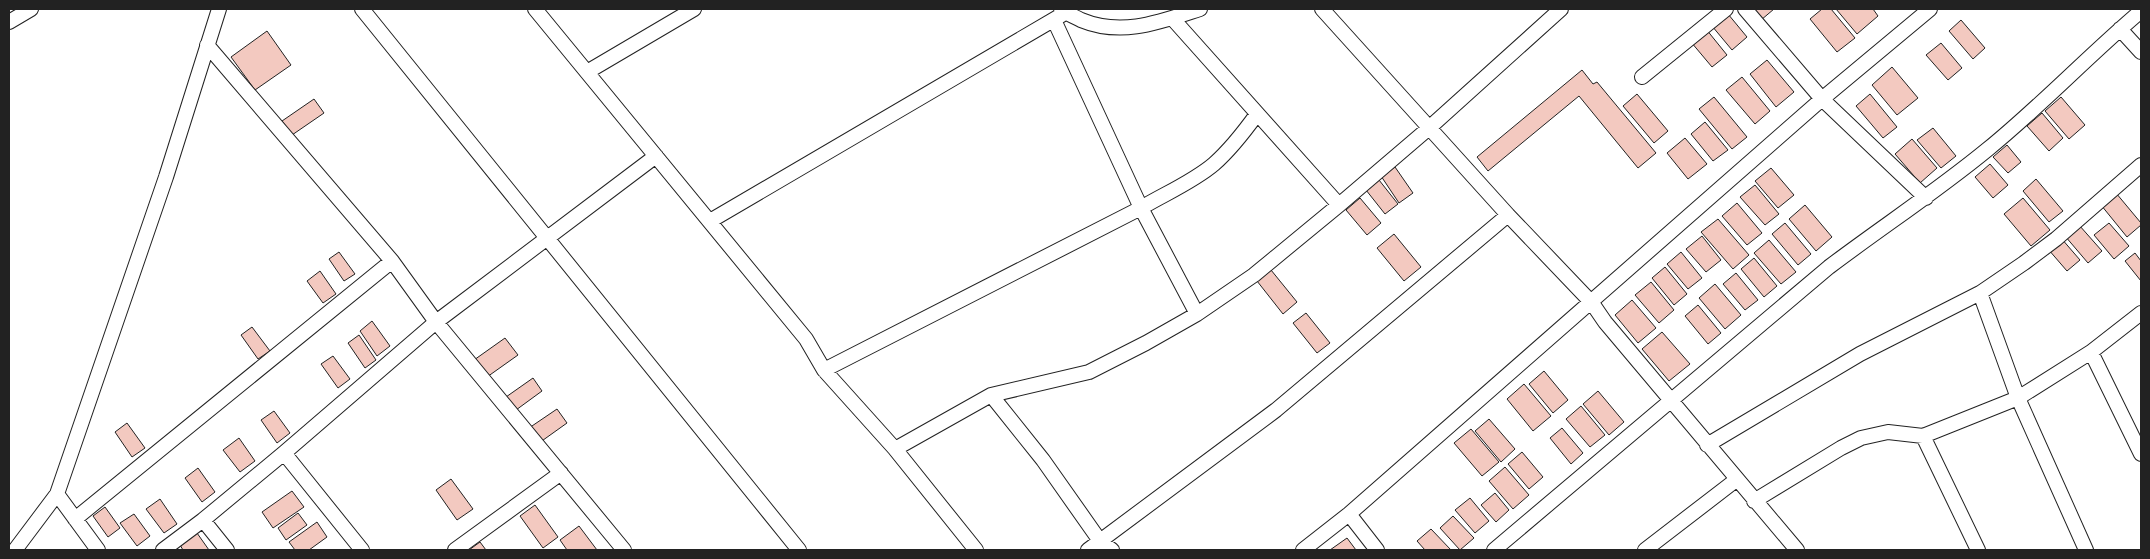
<svg xmlns="http://www.w3.org/2000/svg" width="2150" height="559" viewBox="0 0 2150 559" font-family="'Varela Round',sans-serif">
<style>
.building{fill:#f3c9c0;stroke:#222}
.lines{fill:none;stroke-linecap:round;stroke-linejoin:round}
.minor-casing{stroke:#222;stroke-width:16}
.minor{stroke:#fff;stroke-width:14}
</style>
<rect width="100%" height="100%" fill="#fff"/>
<path class="building" d="M1752 9H1774L1761 20Z
M1822 9H1831L1855 38 1837 52 1810 19Z
M1836 9H1873L1878 16 1857 34Z
M1728 14 1747 37 1732 50 1712 26Z
M1961 20 1985 48 1973 59 1949 31Z
M1706 29 1727 55 1712 67 1691 42Z
M267 31 291 65 255 90 231 57Z
M1941 43 1962 68 1948 80 1926 55Z
M1767 60 1794 92 1776 107 1750 74Z
M1892 67 1918 98 1897 115 1872 85Z
M1582 70 1593 84 1597 82 1656 153 1638 168 1579 96 1488 171 1477 157Z
M1742 77 1770 111 1755 124 1726 90Z
M1637 94 1668 131 1654 143 1623 106Z
M1870 94 1897 127 1883 138 1856 106Z
M1714 97 1747 137 1732 149 1699 109Z
M2061 97 2085 125 2069 139 2045 111Z
M314 99 324 113 292 135 282 121Z
M2042 113 2063 138 2049 151 2027 126Z
M1705 122 1728 150 1713 161 1691 134Z
M1933 128 1956 156 1941 168 1917 140Z
M1685 138 1707 164 1688 179 1667 153Z
M1912 139 1937 168 1920 183 1895 154Z
M2007 145 2021 162 2008 173 1993 157Z
M1990 164 2008 185 1993 198 1975 177Z
M1395 167 1413 193 1399 203 1381 176Z
M1771 168 1794 195 1778 208 1755 181Z
M2036 179 2063 211 2049 222 2023 191Z
M1379 180 1398 204 1385 214 1366 190Z
M1755 185 1779 214 1765 225 1740 197Z
M2116 193 2141 223V225L2127 237 2101 205Z
M1360 198 1381 223 1367 235 1346 210Z
M2023 198 2050 230 2031 246 2004 214Z
M1737 203 1762 233 1747 245 1722 216Z
M1805 205 1832 237 1816 251 1789 219Z
M1718 219 1749 255 1733 269 1701 232Z
M1785 223 1811 254 1798 265 1772 234Z
M2109 223 2129 246 2114 259 2094 235Z
M2079 225 2102 251 2088 263 2065 236Z
M1394 234 1421 267 1404 281 1377 248Z
M1702 236 1721 260 1706 272 1686 249Z
M2061 238 2080 260 2067 271 2048 249Z
M1769 240 1796 272 1781 284 1754 253Z
M339 252 355 274 344 281 329 259Z
M1681 252 1702 278 1688 289 1667 264Z
M2135 253 2141 261V281L2125 261Z
M1754 258 1777 286 1764 297 1741 269Z
M1665 267 1687 294 1674 305 1652 278Z
M1271 270 1297 302 1283 314 1257 281Z
M320 271 336 294 323 303 307 281Z
M1736 273 1758 300 1745 310 1723 284Z
M1651 282 1674 310 1659 323 1635 295Z
M1715 284 1741 315 1725 329 1699 298Z
M1632 300 1656 328 1638 343 1615 315Z
M1698 305 1721 333 1708 344 1685 316Z
M1306 313 1330 343 1317 353 1293 323Z
M372 321 390 346 377 356 360 331Z
M252 327 270 351 258 359 241 335Z
M1662 332 1690 364 1669 381 1642 349Z
M359 335 376 360 365 368 348 343Z
M505 338 518 355 487 377 474 360Z
M333 356 350 379 338 388 321 364Z
M1544 371 1568 400 1553 413 1529 384Z
M533 378 542 391 516 410 506 397Z
M1524 384 1551 416 1533 431 1507 399Z
M1598 391 1624 422 1609 435 1583 404Z
M1581 406 1605 435 1590 447 1566 419Z
M557 409 567 423 539 443 529 428Z
M274 411 290 433 277 443 261 420Z
M1489 419 1515 449 1501 462 1475 431Z
M127 423 145 448 132 457 115 432Z
M1562 428 1583 453 1571 464 1550 438Z
M1471 429 1499 462 1482 476 1454 443Z
M239 438 255 461 240 472 223 450Z
M1522 452 1543 477 1529 489 1508 464Z
M1505 467 1529 495 1513 509 1489 481Z
M198 468 215 492 202 502 185 478Z
M451 479 473 509 457 520 436 490Z
M292 491 304 507 273 528 262 512Z
M1495 493 1509 510 1496 522 1481 505Z
M1470 498 1489 521 1475 533 1455 510Z
M160 499 177 524 164 533 146 509Z
M535 505 558 537 543 548 520 516Z
M105 507 120 528 108 537 93 516Z
M298 513 307 525 286 540 278 528Z
M134 514 150 536 137 546 120 523Z
M1453 516 1474 538 1460 550 1440 528Z
M317 522 327 537 309 550H295L289 542Z
M579 526 597 550H567L560 540Z
M1431 529 1451 550H1425L1417 541Z
M197 533 209 550H183L180 545Z
M1347 538 1356 550H1330Z
M480 542 486 550H469Z"/>
<g class="lines">
<g class="minor-casing">
<path id="minor" d="M362 9 799 550
M535 9 806 339 824 370 895 449 976 550
M1061 9C1067 14 1074 16 1081 20 1122 37 1160 22 1200 9
M1322 9 1508 215 1592 303 1605 322 1797 550
M1745 9 1822 99 1926 198
M1172 18 1339 205
M1054 20 1141 208 1197 314
M9 22 31 9
M2120 29 2141 52
M207 45 392 261 436 322 624 550
M587 72 694 9
M1642 77 1726 9
M710 221 1065 13
M1980 293 2018 398 2086 550
M2091 352 2141 454
M824 370 1141 208C1164 194 1193 182 1214 164 1231 149 1244 132 1257 114
M991 395 1043 460 1100 541 1112 550
M1923 436 1978 550
M1707 445 1860 354 1980 293 2024 263 2056 239 2141 165
M895 449 991 395 1089 372 1146 343 1197 314 1254 275 1339 205 1429 128 1561 9
M284 453 362 550
M57 494 98 550
M1754 501 1841 448 1861 438 1888 432 1923 436 2018 398 2091 352 2141 313
M1349 514 1377 550
M75 519 392 261
M203 520 227 550
M15 550 57 494 166 177 219 9
M163 550 203 520 284 453 436 322 656 156
M455 550 561 473
M1088 550 1276 410 1508 215
M1303 550 1349 514 1822 99 1930 9
M1494 550 1829 267C1882 227 1937 191 1988 149 2041 106 2089 55 2141 11
M1645 550 1736 480"/>
</g>
<use href="#minor" class="minor"/>
</g>
<rect width="2150" height="559" fill="none" stroke="#222222" stroke-width="20"/>
</svg>
